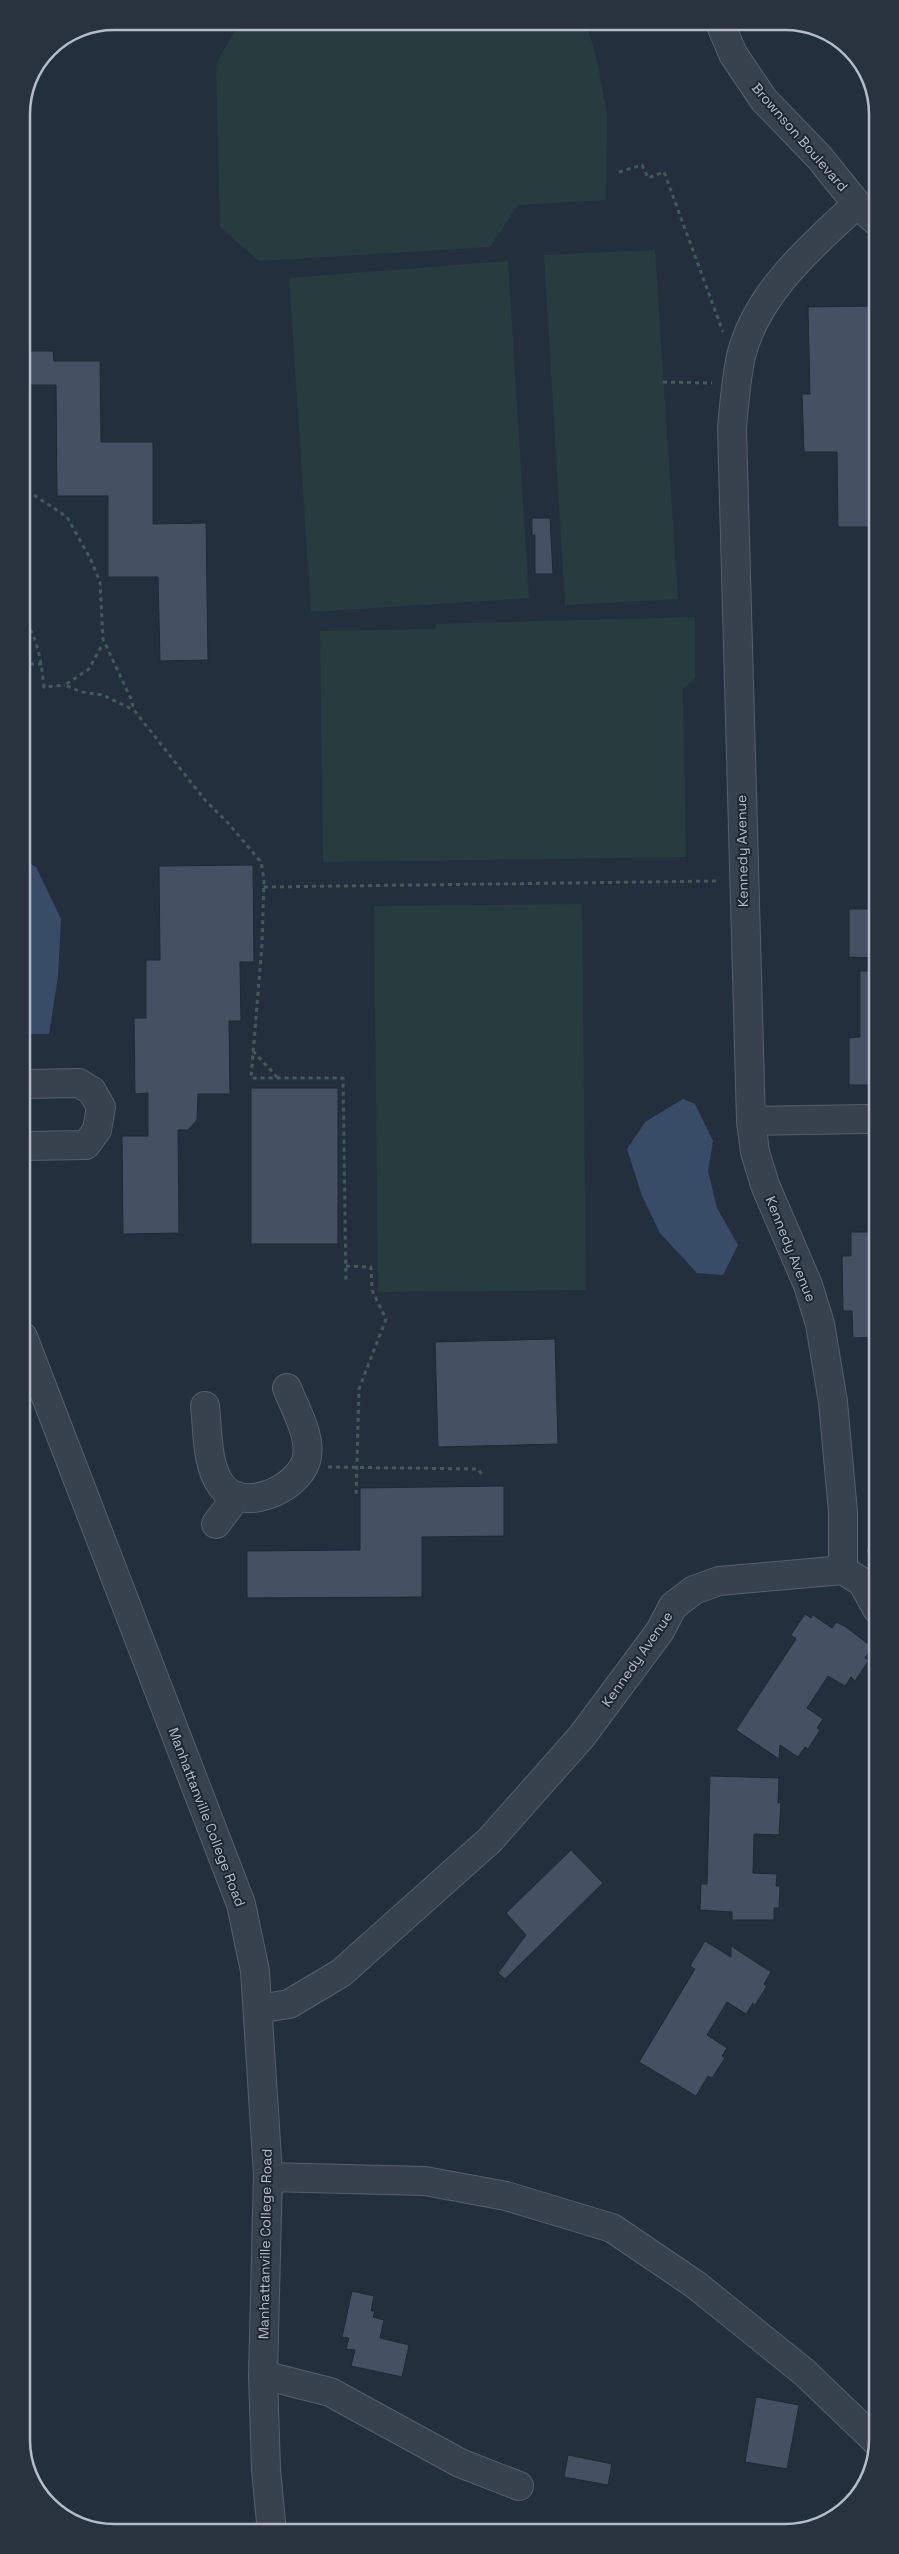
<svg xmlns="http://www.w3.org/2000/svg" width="899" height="2554" viewBox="0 0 899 2554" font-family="'Space Grotesk',sans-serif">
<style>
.park{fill:#263c3f}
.water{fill:#394c67}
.building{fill:#455162;stroke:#1f2835}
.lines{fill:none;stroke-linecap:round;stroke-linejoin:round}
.minor-casing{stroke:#565f6c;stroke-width:30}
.path{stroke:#44595c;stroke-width:3;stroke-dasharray:4 4;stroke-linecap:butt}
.minor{stroke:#38414e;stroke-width:28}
.labels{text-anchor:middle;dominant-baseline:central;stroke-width:4;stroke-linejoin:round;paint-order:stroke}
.street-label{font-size:14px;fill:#b4bcc9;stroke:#1d2633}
.rim{fill:none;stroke:#b4bcc9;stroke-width:2.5}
</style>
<rect width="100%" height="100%" fill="#242f3e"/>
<path class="park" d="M241 21H586L598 65 607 114 606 200 518 205 490 247 259 261 220 227 216 63Z
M655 250 678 599 565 605 544 255Z
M508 261 529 598 311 612 289 278Z
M695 617V678L683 689 686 857 323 862 320 631 435 629 436 624Z
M582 904 586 1290 378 1292 374 906Z"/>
<path class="water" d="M22 859 36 867 61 919 58 977 49 1034H23Z
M683 1099 695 1104 713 1141 708 1171 717 1208 738 1245 723 1275 697 1273 660 1233 642 1196 627 1149 645 1122Z"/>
<path class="building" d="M875 306V527H838L837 452H804L802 394H810L808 307Z
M22 351H53L54 361H100L101 442H153V524L206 523 208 660 160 661 158 577H108V496H57L56 385H22Z
M532 518H550L553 574H535V535H532Z
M253 865 254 962H240L241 1021H229L230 1094H198L197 1120 188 1130H178L179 1233 123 1234 122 1136H148V1093L135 1094 134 1018H146V960H160L159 866Z
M849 909H876V958L849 957Z
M860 971H876V1085H849V1038L860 1037Z
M251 1088H338V1244H251Z
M851 1232H876V1337L853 1338 852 1311H843L842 1256H851Z
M555 1339 558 1444 438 1447 435 1342Z
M504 1486V1536L422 1537V1597L247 1598V1551L360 1550V1488Z
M805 1614 811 1618 813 1615 832 1628 836 1622 846 1627 872 1647 865 1658 869 1660 855 1681 851 1677 845 1686 828 1676 807 1708 823 1719 817 1728 820 1730 808 1749 805 1747 798 1757 780 1745 779 1759 736 1730 796 1639 791 1635Z
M710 1776 779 1778 778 1803 781 1802 779 1835 754 1834 753 1873 777 1874 776 1886H780L779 1908H774V1920H732V1912L700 1910 701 1884H707Z
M571 1850 603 1883 505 1979 498 1973 526 1935 506 1913Z
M705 1941 731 1957V1946L771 1972 764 1984 767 1986 755 2005 753 2003 746 2014 727 2002 707 2035 727 2048 722 2056 725 2058 712 2078 708 2076 696 2096 639 2062 695 1969 690 1966Z
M352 2291 374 2296 371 2311H375L373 2317 384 2320 380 2338 409 2345 402 2377 351 2366 355 2350 346 2349 349 2338 342 2337Z
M756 2397 799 2405 787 2469 745 2462Z
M568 2455 612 2464 608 2485 564 2477Z"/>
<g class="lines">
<g class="minor-casing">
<path id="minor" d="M719 21 733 54 764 100 819 157 857 204 875 220
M23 1084 79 1083 92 1091 101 1107 97 1130 86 1145 23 1146
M751 1121 867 1119
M23 1337 241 1904 255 1971 268 2174 263 2375 266 2470 272 2532
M205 1406C208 1431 206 1464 221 1485 241 1514 297 1490 306 1461 313 1438 295 1409 287 1388
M216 1524 237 1496
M843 1570V1512L833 1402 820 1324 808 1285 765 1185 755 1152 751 1121 732 428C734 404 736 380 741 356 757 292 811 247 857 204
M843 1570 862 1582 877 1609
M258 2009 289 2004 341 1973 490 1840 582 1736 660 1631 673 1606 694 1590 719 1581 843 1570
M268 2177 425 2181 506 2196 612 2228 696 2285 804 2372 877 2442
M263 2375 330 2392 460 2463 519 2486"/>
</g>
<path class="path" d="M619 172 642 165 648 178 664 172 723 332
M663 382 712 383
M22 427 24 489 22 488
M34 495 67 517 90 558 100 582 103 639 131 699 134 710 205 800 229 824 261 862 264 879 262 944 251 1078H343L346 1281
M22 616C38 637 41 661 44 687L65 685
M101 647 89 669 65 685 81 692 103 695 134 710
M22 664H42
M264 887 720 881
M253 1051 277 1077
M346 1266 371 1267 372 1290 386 1319 359 1389 356 1497
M328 1467 478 1469 483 1476
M867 1551H877"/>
<use href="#minor" class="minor"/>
</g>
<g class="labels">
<g class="street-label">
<text transform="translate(800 137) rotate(49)">Brownson Boulevard</text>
<text transform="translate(742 851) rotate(-91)">Kennedy Avenue</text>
<text transform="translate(791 1249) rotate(68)">Kennedy Avenue</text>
<text transform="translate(637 1659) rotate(-55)">Kennedy Avenue</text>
<text transform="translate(207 1817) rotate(69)">Manhattanville College Road</text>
<text transform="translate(265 2244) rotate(-89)">Manhattanville College Road</text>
</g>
</g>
<path d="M0 0H899V2554H0ZM114 30H785A84 84 0 0 1 869 114V2440A84 84 0 0 1 785 2524H114A84 84 0 0 1 30 2440V114A84 84 0 0 1 114 30Z" fill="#29323f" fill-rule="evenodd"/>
<path class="rim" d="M114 30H785A84 84 0 0 1 869 114V2440A84 84 0 0 1 785 2524H114A84 84 0 0 1 30 2440V114A84 84 0 0 1 114 30Z"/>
</svg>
